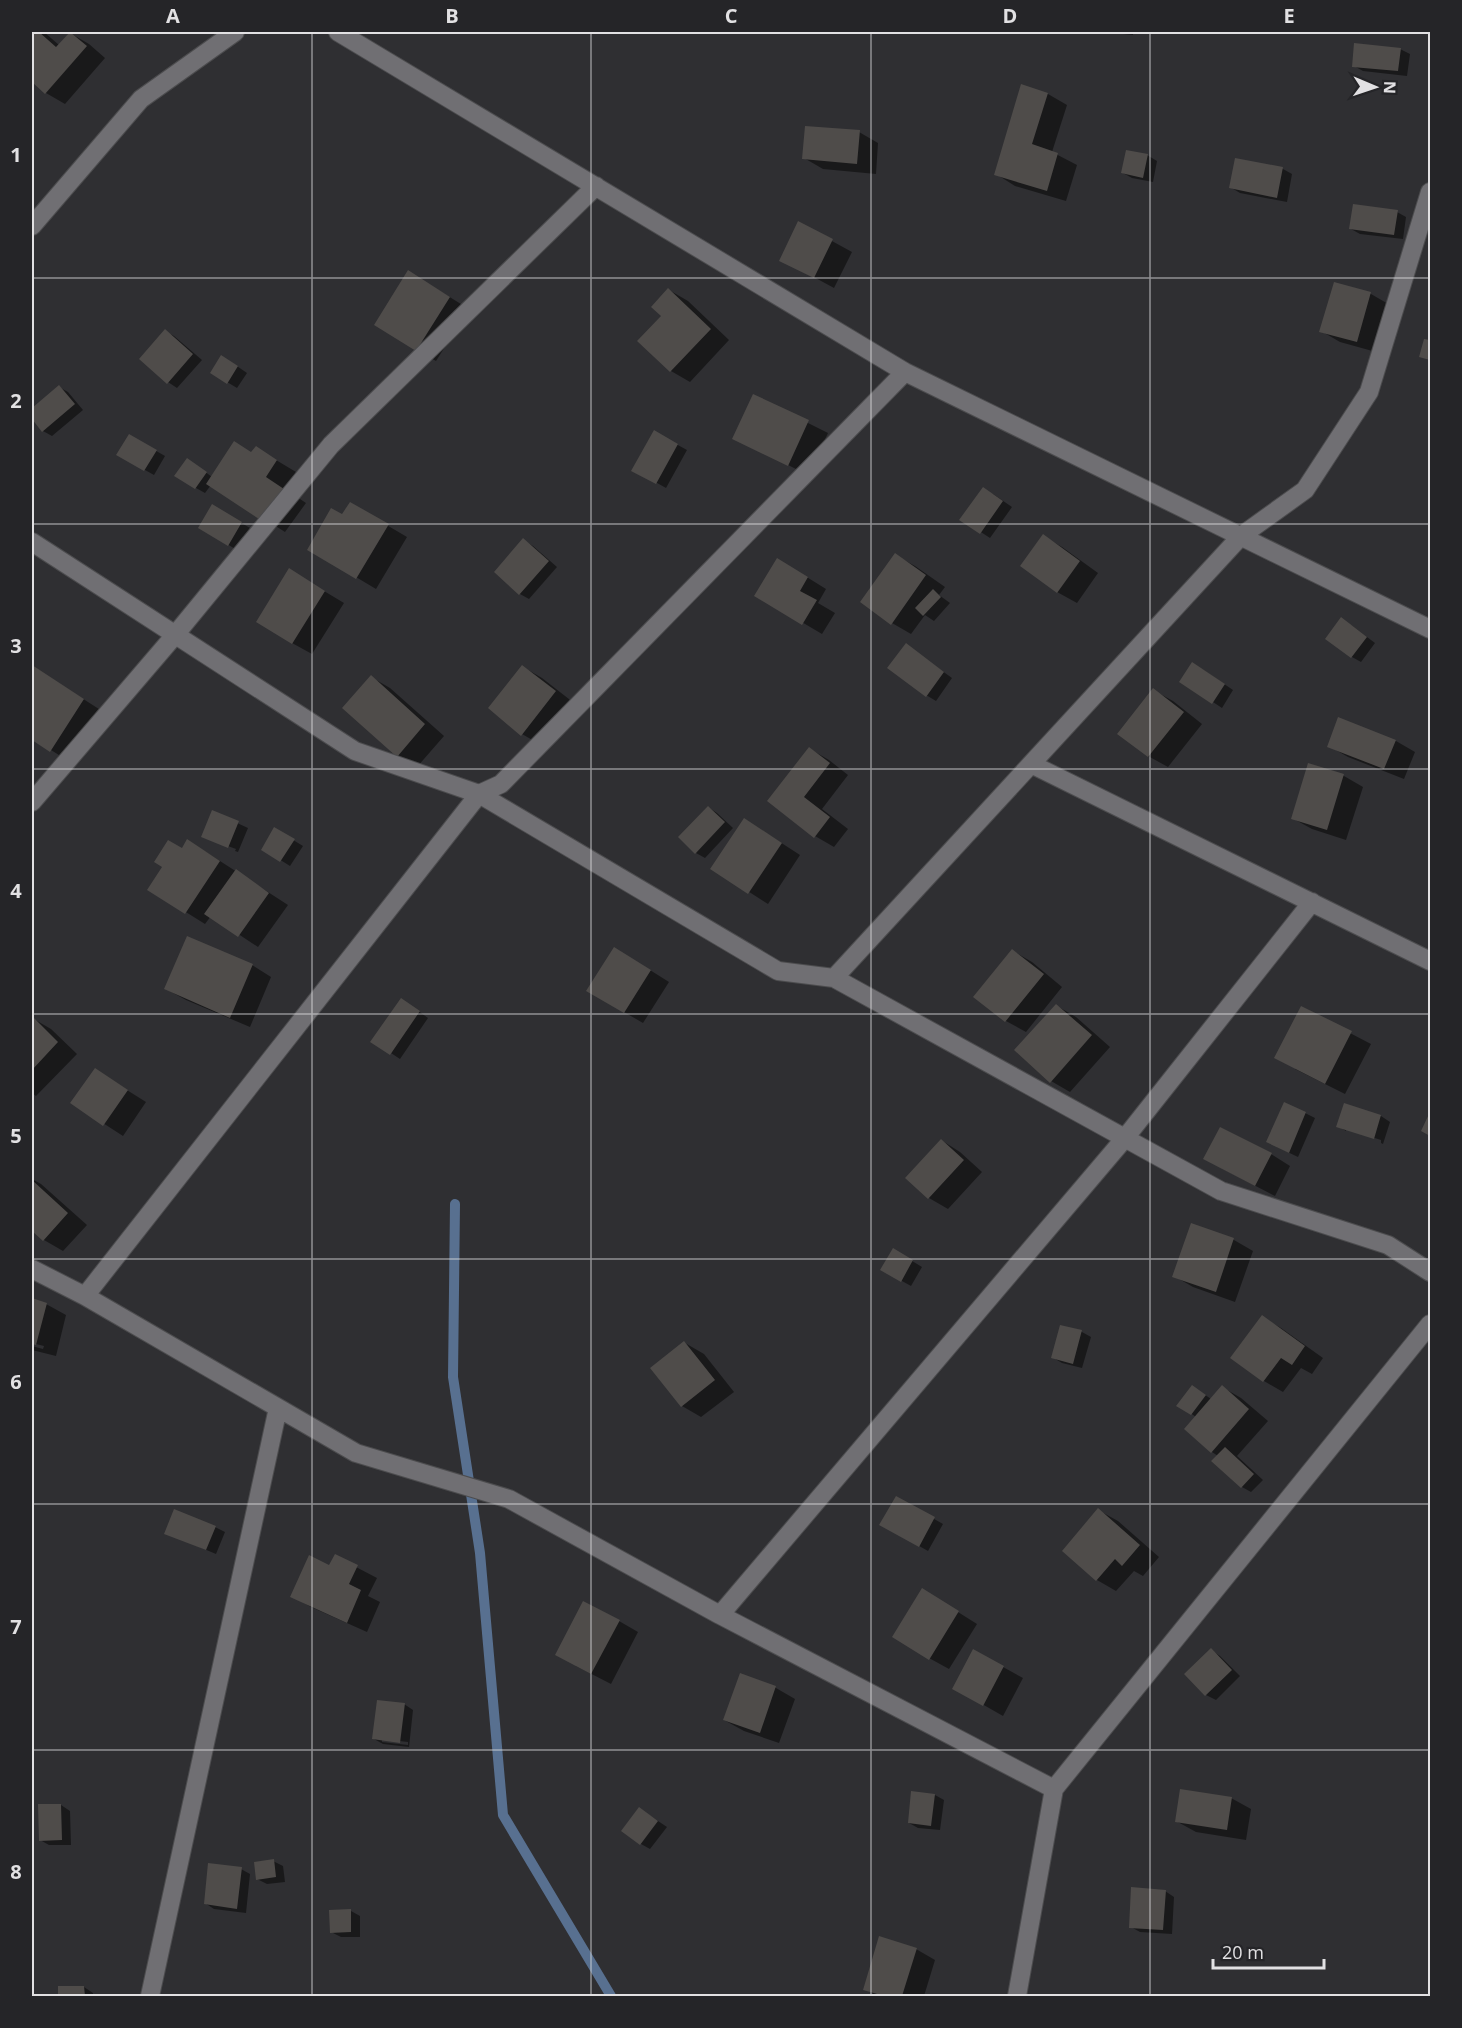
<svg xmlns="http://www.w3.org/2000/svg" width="1462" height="2028" viewBox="0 0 1462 2028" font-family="'Open Sans',sans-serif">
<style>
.shadow{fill:#0007;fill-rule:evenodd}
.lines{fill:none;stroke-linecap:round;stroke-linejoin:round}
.stream{stroke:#587090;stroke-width:10}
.building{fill:#4f4c4a}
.minor-casing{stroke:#4c4c4e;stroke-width:20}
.minor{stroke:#706f73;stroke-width:18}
.grid{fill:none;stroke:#e2e1e3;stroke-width:1.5;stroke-opacity:0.55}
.neatline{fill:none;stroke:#e2e1e3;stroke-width:2}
.grid-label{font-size:20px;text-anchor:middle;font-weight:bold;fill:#e2e1e3}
</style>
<rect width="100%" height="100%" fill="#2f2f32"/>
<path class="shadow" d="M32 32H44L59 45 70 33 89 44 105 58 65 104 46 93 32 80Z
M1104 32H1133V35Z
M1400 49 1410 54 1407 76 1363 71 1354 66Z
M1022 86 1048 94 1067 105 1052 152 1077 165 1066 201 1015 186 996 174Z
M859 132 878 143 876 174 823 169 804 158Z
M1147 155 1157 161 1153 182 1132 178 1123 173Z
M1236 160 1283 169 1292 174 1287 202 1240 193 1230 187Z
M1397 212 1406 217 1403 239 1360 234 1351 229Z
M799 223 852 252 834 288 799 269Z
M427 283 469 309 436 361 417 350Z
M1335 284 1371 294 1390 305 1376 352 1340 342 1321 331Z
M669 290 688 301 729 340 690 382 671 371Z
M165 331 174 336 202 360 177 388 168 382Z
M231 362 247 373 237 388 227 382Z
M59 387 68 392 83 410 52 436 43 431 32 417V410Z
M754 396 828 433 808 475 734 438Z
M654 432 687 450 666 488 634 470Z
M130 436 165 456 154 475 118 455Z
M256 448 296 472 285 489 306 503 285 532 211 485 205 493 196 488V465L212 477 253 453Z
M993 494 1012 507 990 538 961 519Z
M351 504 407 537 376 589 309 549 343 516Z
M213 506 250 528 237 550 200 528Z
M1043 536 1062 547 1098 573 1077 603 1057 592Z
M523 540 533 546 557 567 529 599 520 594 496 572Z
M895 555 915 566 945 587 939 595 950 603 934 621 925 615 911 634 892 623Z
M797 571 826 589 818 603 835 613 822 634 756 595Z
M309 582 344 603 312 654 292 643Z
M1351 625 1375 643 1361 662 1352 657Z
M906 645 952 678 936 701 926 695Z
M32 666 102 711 70 762 32 738Z
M523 667 542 678 574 703 541 745 522 734Z
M1202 669 1233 690 1222 708 1213 702Z
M371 677 390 688 444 736 417 767 398 756Z
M1153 690 1173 701 1202 724 1168 767 1148 756Z
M1339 719 1396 741 1415 752 1404 779 1348 757 1329 746Z
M810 749 829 760 848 775 822 809 848 829 834 847 815 836 769 801Z
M1309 765 1344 776 1363 787 1346 840 1312 829 1292 818Z
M708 807 717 813 733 828 705 858 696 853Z
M213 812 248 828 238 852 235 851 236 849 203 837Z
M275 829 303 846 290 866 263 849Z
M763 831 800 855 768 904 712 868Z
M182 849 206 852 288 905 258 947 211 916 205 924 149 889Z
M1013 951 1032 962 1062 987 1026 1032 1006 1021 975 996Z
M634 960 669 982 643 1023 624 1012Z
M252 965 271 977 250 1027 186 1000 166 989Z
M410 1005 428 1018 400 1059 391 1053Z
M1057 1006 1076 1017 1110 1047 1070 1092 1051 1081Z
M1302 1008 1371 1044 1345 1094 1295 1069Z
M32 1018 51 1029 77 1054 36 1096 32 1093Z
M95 1070 146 1102 123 1136 72 1103Z
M1345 1105 1381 1116 1390 1122 1383 1144 1381 1143V1140L1346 1129V1131L1338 1126Z
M1305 1113 1315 1118 1298 1157 1277 1147Z
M941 1140 960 1152 982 1172 948 1209 929 1198 907 1178Z
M1271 1154 1290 1166 1275 1196 1225 1170Z
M32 1179 41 1184 87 1225 63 1251 44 1240 32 1229Z
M1192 1225 1234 1240 1253 1251 1235 1302 1193 1287 1174 1276Z
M894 1250 922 1267 911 1286 882 1270Z
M32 1300 46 1304 66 1315 56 1356 32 1350V1346L43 1349 44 1346 32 1343Z
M1262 1317 1281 1328 1323 1358 1312 1374 1301 1368 1283 1392 1264 1381Z
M1061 1326 1082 1332 1091 1337 1082 1368 1062 1363 1052 1357Z
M685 1343 704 1354 734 1392 701 1417 682 1406Z
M1222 1387 1241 1398 1268 1421 1237 1456 1263 1480 1251 1492 1242 1487 1218 1456 1212 1452 1196 1417 1179 1405 1201 1392 1211 1399Z
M897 1498 943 1524 928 1551 882 1525Z
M1098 1510 1118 1521 1159 1557 1143 1576 1134 1571 1116 1591 1097 1580Z
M215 1527 225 1532 216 1554 166 1533Z
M335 1556 377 1578 368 1596 380 1602 367 1632 311 1607 292 1596 330 1567Z
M942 1602 977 1624 949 1669 929 1658Z
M619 1621 638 1632 611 1684 576 1666Z
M1211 1650 1220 1656 1240 1676 1216 1700 1206 1695Z
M974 1651 1023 1678 1003 1716 954 1688Z
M740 1675 776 1688 795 1699 779 1743 744 1731 724 1720Z
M404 1704 413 1710 409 1747 383 1744 374 1739ZM382 1739 408 1742V1745L382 1742Z
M935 1795 944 1800 940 1830 918 1828 909 1823Z
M1231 1798 1251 1809 1246 1840 1196 1832 1176 1821Z
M61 1805 70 1811 71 1845H49L40 1840Z
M640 1809 667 1827 650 1849 641 1844Z
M273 1861 283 1866 285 1882 267 1884 257 1879Z
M241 1869 250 1874 246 1913 214 1909 205 1903Z
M1165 1891 1174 1897 1172 1934 1140 1932 1131 1927Z
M351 1911 360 1916V1937H341L331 1932Z
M916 1949 935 1960 924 1996H877L865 1989Z
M84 1987 93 1993V1996H60L59 1988Z"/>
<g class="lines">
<path class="stream" d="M455 1204 453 1377 480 1553 503 1815 611 1996"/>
</g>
<path class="building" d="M32 32H39L56 47 70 32 87 46 45 94 32 82Z
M1354 43 1401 48 1398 71 1352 67Z
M1021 84 1048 93 1032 144 1058 153 1047 191 994 175Z
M805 126 860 130 857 164 802 159Z
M1126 150 1148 154 1143 178 1121 173Z
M1235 158 1283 167 1277 198 1229 188Z
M1353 204 1398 210 1394 235 1349 229Z
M798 221 833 239 814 278 779 261Z
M408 270 450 297 416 351 374 325Z
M1334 282 1371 292 1357 342 1319 332Z
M668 288 711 329 670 372 637 341 661 316 651 307Z
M165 329 193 354 167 384 139 359Z
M1424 339 1430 340V360L1419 357Z
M221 355 238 366 227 384 210 373Z
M59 385 75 404 42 432 32 419V408Z
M753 394 809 420 788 466 732 439Z
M654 430 678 444 656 484 631 471Z
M129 434 157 450 144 471 116 455Z
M234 441 251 452 256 446 277 460 266 477 287 491 265 523 206 484Z
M187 458 207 472 195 489 174 476Z
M983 487 1003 501 980 534 959 520Z
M350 502 389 524 356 579 307 550 331 508 342 514Z
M212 504 242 522 228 546 198 528Z
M1043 534 1080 561 1057 593 1020 566Z
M523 538 549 561 519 595 494 572Z
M895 553 926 575 891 625 860 602Z
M777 558 808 577 800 591 817 600 802 625 754 596Z
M289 568 325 591 292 644 256 622Z
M933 589 941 597 923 616 915 608Z
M1341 617 1367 637 1351 658 1325 639Z
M906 643 944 672 926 697 887 668Z
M1192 662 1225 684 1212 704 1179 682Z
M32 665 84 699 50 752 32 740Z
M522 665 556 691 521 736 488 708Z
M371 675 425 724 397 757 342 708Z
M1153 688 1184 712 1148 757 1117 734Z
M1338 717 1396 740 1384 769 1327 747Z
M809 747 830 763 804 797 830 817 814 838 767 801Z
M1308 763 1344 774 1327 830 1291 819Z
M708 806 725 822 695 854 678 837Z
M212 810 239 821 228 848 201 837Z
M744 818 782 843 748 894 710 869Z
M274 827 295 839 280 862 261 850Z
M187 839 220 861 185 914 147 890 162 867 154 862 168 840 182 848Z
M236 869 269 893 238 937 204 914Z
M187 936 253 964 230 1018 164 989Z
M614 947 651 970 624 1013 586 991Z
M1012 949 1044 974 1005 1022 973 997Z
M401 998 420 1011 390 1055 370 1042Z
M1056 1004 1092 1035 1050 1083 1014 1050Z
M1301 1006 1352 1031 1325 1084 1274 1058Z
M32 1016 58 1042 32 1070Z
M95 1068 128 1090 103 1126 70 1103Z
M1284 1102 1306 1112 1289 1153 1266 1142Z
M1344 1103 1381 1115 1374 1139 1336 1127Z
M1430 1112V1136L1421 1131Z
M1220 1127 1272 1153 1255 1186 1203 1159Z
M941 1139 964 1160 928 1199 905 1178Z
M32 1180 68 1213 43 1241 32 1231Z
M1191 1223 1234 1238 1216 1292 1172 1277Z
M893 1248 913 1260 901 1282 880 1270Z
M32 1298 47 1303 36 1345 32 1344Z
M1262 1315 1305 1346 1292 1365 1281 1358 1263 1382 1230 1358Z
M1060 1325 1082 1330 1073 1364 1051 1358Z
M684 1341 715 1380 681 1407 650 1368Z
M1192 1385 1206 1395 1191 1415 1176 1406Z
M1222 1385 1249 1409 1211 1453 1184 1429Z
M1225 1447 1254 1474 1241 1488 1211 1461Z
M896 1496 935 1517 919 1547 879 1525Z
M1098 1508 1140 1545 1122 1566 1115 1559 1096 1581 1062 1551Z
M174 1509 216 1526 206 1550 164 1534Z
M335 1554 358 1565 349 1584 361 1590 347 1623 290 1597 309 1555 329 1565Z
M922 1588 959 1611 929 1660 892 1637Z
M583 1601 620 1620 591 1674 555 1655Z
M1211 1648 1232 1670 1205 1696 1184 1674Z
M973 1649 1004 1666 983 1706 952 1689Z
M740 1673 776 1686 760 1733 723 1720Z
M377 1700 405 1703 400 1743 372 1739Z
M1180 1789 1232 1797 1227 1830 1175 1822Z
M911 1791 935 1794 931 1826 908 1823Z
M38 1804H61L62 1840 39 1841Z
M639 1807 658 1821 640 1845 621 1831Z
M274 1859 276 1877 256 1880 254 1862Z
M208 1863 242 1867 237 1909 204 1904Z
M1131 1887 1166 1890 1163 1930 1129 1928Z
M351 1909V1932L330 1933 329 1910Z
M879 1936 917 1948 902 1996H884L863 1990Z
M58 1986H84L85 1996H58Z"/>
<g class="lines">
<g class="minor-casing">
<path id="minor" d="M338 32 905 372 1430 629
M32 226 141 99 235 32
M32 542 355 751 479 794 778 971 834 978 1221 1191 1388 1245 1430 1272
M1031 764 1430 961
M32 802 175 635 331 445 596 186
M834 978 1241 536 1305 490 1369 392 1430 192
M32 1269 85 1296 356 1453 509 1499 720 1615 1054 1789
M85 1296 479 794 501 784 905 372
M720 1615 1125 1138 1312 902
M150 1996 278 1408
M1017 1996 1054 1789 1430 1324"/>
</g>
<use href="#minor" class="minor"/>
</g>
<path class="grid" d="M312 32V1996M591 32V1996M871 32V1996M1150 32V1996M32 278H1430M32 524H1430M32 769H1430M32 1014H1430M32 1259H1430M32 1504H1430M32 1750H1430"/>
<rect width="1462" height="2028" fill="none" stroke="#252528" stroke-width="66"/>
<g transform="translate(1375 87) rotate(92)" stroke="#252528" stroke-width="4.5" paint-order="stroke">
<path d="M0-4.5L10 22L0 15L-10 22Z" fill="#e2e1e3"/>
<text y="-9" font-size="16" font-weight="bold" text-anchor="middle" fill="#e2e1e3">N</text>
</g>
<path d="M1213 1959v9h111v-9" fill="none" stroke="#e2e1e3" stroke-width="3"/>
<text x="1222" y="1959" font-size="18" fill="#e2e1e3" stroke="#252528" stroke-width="4.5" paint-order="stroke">20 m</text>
<rect x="33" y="33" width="1396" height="1962" class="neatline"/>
<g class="grid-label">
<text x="173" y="23">A</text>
<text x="452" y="23">B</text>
<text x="731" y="23">C</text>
<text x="1010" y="23">D</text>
<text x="1289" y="23">E</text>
<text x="16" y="162">1</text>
<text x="16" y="408">2</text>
<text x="16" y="653">3</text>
<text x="16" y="898">4</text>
<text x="16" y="1143">5</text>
<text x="16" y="1389">6</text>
<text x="16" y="1634">7</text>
<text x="16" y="1879">8</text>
</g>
</svg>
